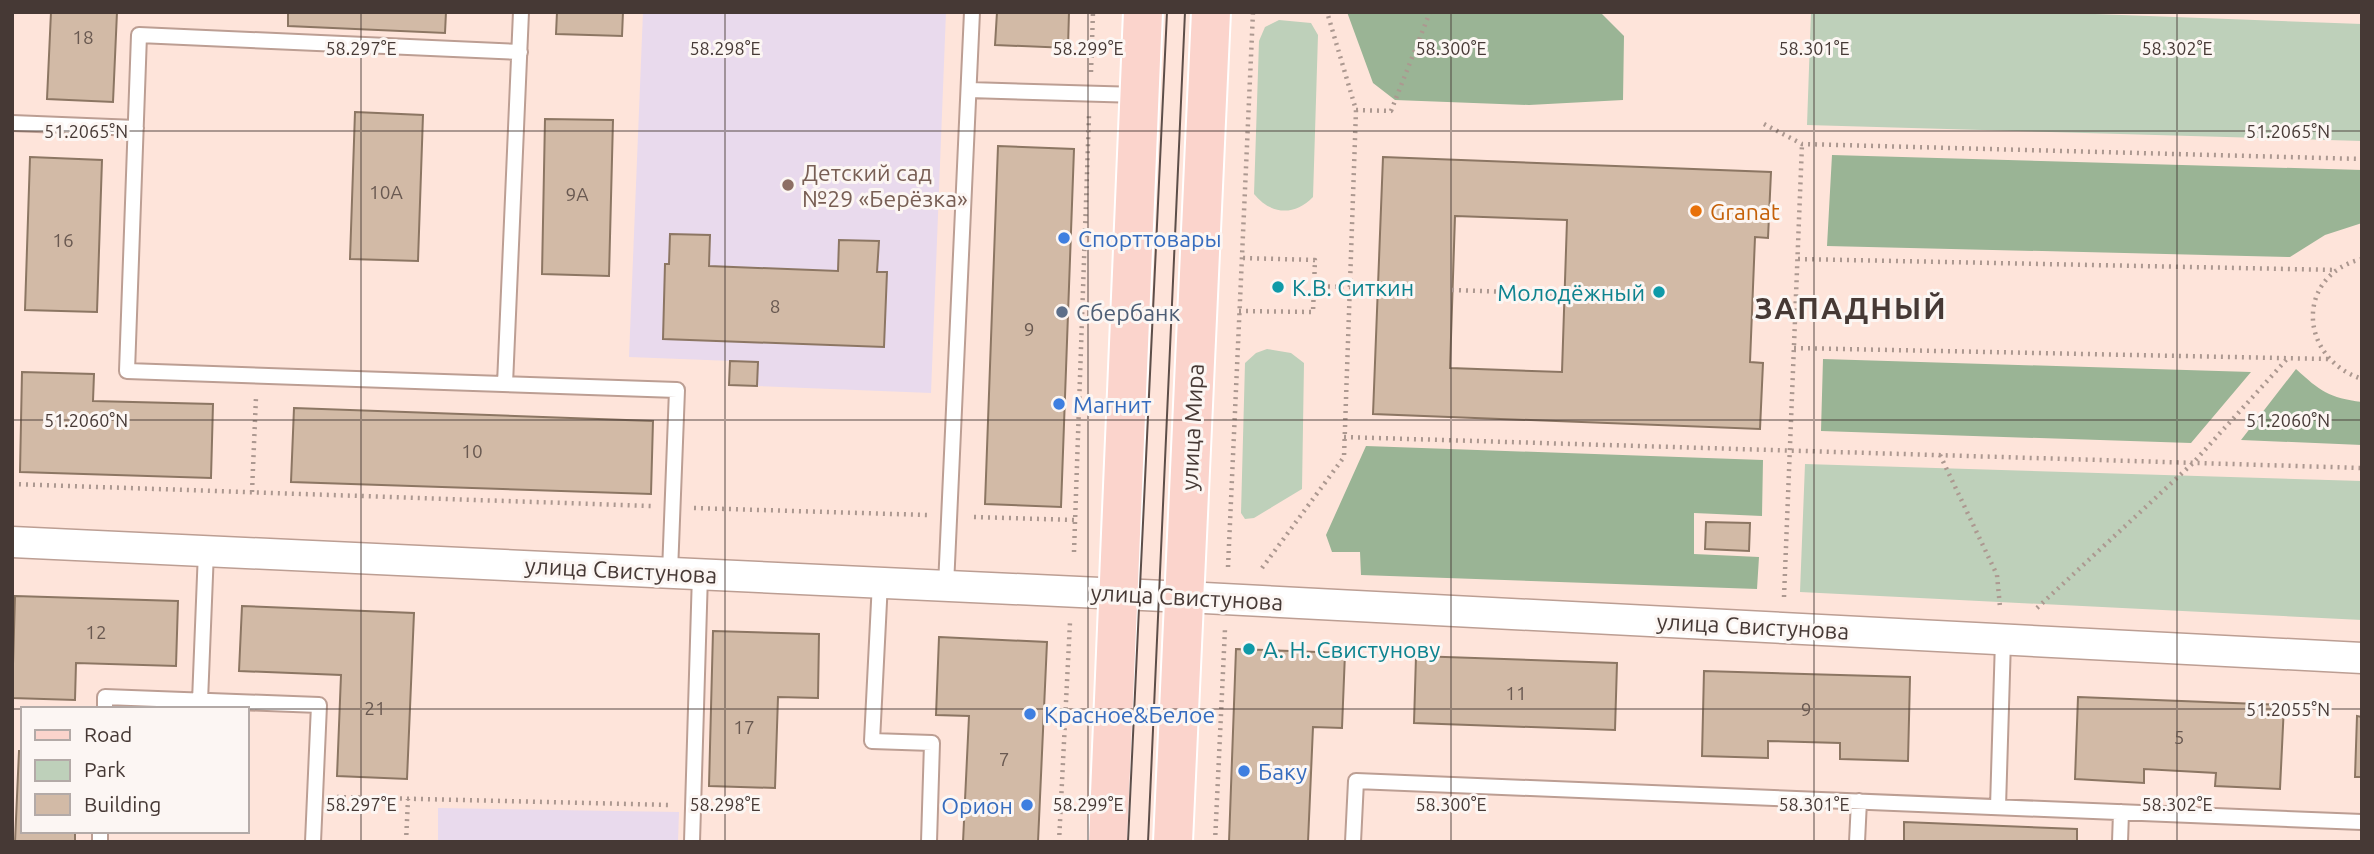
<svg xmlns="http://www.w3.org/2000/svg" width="2374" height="854" viewBox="0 0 2374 854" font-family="Ubuntu,sans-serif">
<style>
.education{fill:#e9daed}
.green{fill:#bed0ba}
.forest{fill:#9ab495}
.building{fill:#d2baa6;stroke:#8c7663;stroke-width:2;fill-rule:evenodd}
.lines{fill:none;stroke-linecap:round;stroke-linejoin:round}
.service-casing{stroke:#bc9e93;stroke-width:18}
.minor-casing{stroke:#bc9e93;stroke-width:33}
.primary-casing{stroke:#fff;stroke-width:42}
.path{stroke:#ac9890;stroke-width:4.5;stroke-dasharray:2 5;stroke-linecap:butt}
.service{stroke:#fff;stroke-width:14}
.minor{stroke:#fff;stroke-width:30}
.primary{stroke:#fbd4cc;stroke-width:38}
.tram{stroke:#5d4e49;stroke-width:2}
.ticks{fill:none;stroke:#463935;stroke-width:2;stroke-opacity:0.45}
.education-dot{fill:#8d6e63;stroke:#fcf6f3;stroke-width:2.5}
.food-dot{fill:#e8710a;stroke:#fcf6f3;stroke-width:2.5}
.shop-dot{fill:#3f7fe0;stroke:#fcf6f3;stroke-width:2.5}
.culture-dot{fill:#0f9aa8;stroke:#fcf6f3;stroke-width:2.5}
.service-dot{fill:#5c6f8a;stroke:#fcf6f3;stroke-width:2.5}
.labels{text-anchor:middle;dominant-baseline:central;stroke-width:6;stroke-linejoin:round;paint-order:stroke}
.number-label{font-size:19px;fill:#695951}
.education-label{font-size:23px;fill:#785e54;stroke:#fcf6f3;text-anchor:start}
.food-label{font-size:23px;fill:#c56008;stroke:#fcf6f3;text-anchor:start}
.shop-label{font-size:23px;fill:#366cbe;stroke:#fcf6f3;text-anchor:start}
.culture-label{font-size:23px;fill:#0d838f;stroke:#fcf6f3;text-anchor:start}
.service-label{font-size:23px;fill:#4e5e75;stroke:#fcf6f3;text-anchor:start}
.street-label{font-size:23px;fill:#463935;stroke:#fcf6f3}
.district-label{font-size:30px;font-weight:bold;letter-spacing:2px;fill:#463935;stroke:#fcf6f3}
.ticks-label{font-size:18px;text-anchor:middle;fill:#463935;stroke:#fcf6f3;stroke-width:6;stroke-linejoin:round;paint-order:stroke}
</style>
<rect width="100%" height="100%" fill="#fee4da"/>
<path class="education" d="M643 12H946L931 393 757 386 758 362 629 357Z
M438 808 679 812 678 842H438Z"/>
<path class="green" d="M1811 12H2042L2362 24V141L1807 125Z
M1279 20 1311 23 1318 35 1313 197C1294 217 1270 214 1254 194L1259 41 1265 27Z
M1267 349 1291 353 1304 363 1302 489 1254 518 1245 519 1241 513 1245 363 1256 353Z
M1805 464 2362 481V620L1800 592Z"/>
<path class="forest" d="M1347 12H1600L1624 36 1623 100 1529 105 1395 100 1373 83Z
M1832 155 2362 170V223L2325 235 2290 257 1827 246Z
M1823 359 2251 372 2191 443 1821 431Z
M2296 369C2320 391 2329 398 2362 402V445L2241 440Z
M1366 446 1763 460 1762 516 1694 513V554L1759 557 1757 589 1361 575 1360 552H1332L1326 535Z"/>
<path class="building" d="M51 12H117L113 102 47 99Z
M288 12H446L445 33 288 26Z
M557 12H623L622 36 556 34Z
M997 12H1069L1068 48 995 45Z
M355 112 423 115 418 261 350 259Z
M545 119 613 120 609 276 542 274Z
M998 146 1074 149 1061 507 985 504Z
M30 157 102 160 97 312 25 310Z
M1383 157 1771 172 1768 238 1755 237 1750 362 1763 363 1760 429 1373 414ZM1455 216 1567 220 1562 372 1450 368Z
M670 234 710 235 709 266 838 271 839 240 879 241 877 272H887L884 347 663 339 665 264H669Z
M730 361 758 362 757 386 729 385Z
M22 372 94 374 93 401 213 404 211 478 20 472Z
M294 408 653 421 651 494 291 482Z
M1706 522 1750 523 1749 551 1705 549Z
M15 596 178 601 176 666 76 663 75 700 12 698Z
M242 606 414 613 407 779 337 776 341 675 239 671Z
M713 631 819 634 818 698 778 697 775 788 709 786Z
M939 637 1047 642 1038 842H963L969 716 936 715Z
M1236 649 1345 653 1342 728 1313 727 1308 842H1229Z
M1416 656 1617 663 1615 730 1414 723Z
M1704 671 1910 677 1908 761 1840 759V743L1768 741V758L1702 756Z
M2078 697 2284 705 2280 789 2215 786 2216 773 2144 769V783L2075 779Z
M2357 716 2362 717V777H2355Z
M19 751H23V831H75V842H15Z
M1904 822 2077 829V842H1904Z"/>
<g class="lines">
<g class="service-casing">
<path id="service" d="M520 52 139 35 127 371 677 390 670 572
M969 90 1139 95
M12 123 136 128
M505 384 521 12
M880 582 872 741 932 743 929 842
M946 586 972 12
M200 701 206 551
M105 709V697L319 705 313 842
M1998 807 2003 640
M100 842V831
M692 842 700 574
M1353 842 1356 781 2362 822
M1857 842 1859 801
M2120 842 2121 812"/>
</g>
<g class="minor-casing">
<path id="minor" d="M12 542 1185 597 2362 658"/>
</g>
<g class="primary-casing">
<path id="primary" d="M1108 842 1143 12
M1173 842 1211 12"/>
</g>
<path class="path" d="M1091 72 1093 12
M1356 110 1391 111 1430 12
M1764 124 1802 144 2362 159
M1798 259 2337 270
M2362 259C2295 275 2298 358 2362 379
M1314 286 1378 288
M1452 290 1565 294
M1239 311 1313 312 1315 260 1242 258
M1794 348 2328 359
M1344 437 2362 468
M1940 455 1997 575 2000 607
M12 484 651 506
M252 492 256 397
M694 508 927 515
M974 517 1075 520
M1074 552 1089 115
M1228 567 1253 12
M1262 568 1344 457 1356 110 1327 12
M1784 597 1802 144
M2037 608 2193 463 2287 359
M337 797 671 805
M406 842 408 799
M1059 842 1070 622
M1215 842 1225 629"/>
<use href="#service" class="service"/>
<use href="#minor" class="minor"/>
<use href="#primary" class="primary"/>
<path class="tram" d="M1128 842 1167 12
M1148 842 1185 12"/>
</g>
<path class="ticks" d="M361 12V842M725 12V842M1088 12V842M1451 12V842M1814 12V842M2177 12V842M12 131H2362M12 420H2362M12 709H23M247 709H2362"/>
<circle class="education-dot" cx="788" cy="185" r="7"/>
<circle class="food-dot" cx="1696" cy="211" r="7"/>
<g class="shop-dot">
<circle cx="1064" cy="238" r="7"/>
<circle cx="1059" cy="404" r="7"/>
<circle cx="1030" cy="714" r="7"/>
<circle cx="1244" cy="771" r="7"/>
<circle cx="1027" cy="805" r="7"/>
</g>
<g class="culture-dot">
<circle cx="1278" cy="287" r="7"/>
<circle cx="1659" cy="292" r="7"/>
<circle cx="1249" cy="649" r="7"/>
</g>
<circle class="service-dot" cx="1062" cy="312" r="7"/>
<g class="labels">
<g class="number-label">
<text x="83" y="37">18</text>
<text x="386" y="192">10А</text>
<text x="577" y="194">9А</text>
<text x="63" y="240">16</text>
<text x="775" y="306">8</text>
<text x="1029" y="329">9</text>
<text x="472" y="451">10</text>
<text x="96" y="632">12</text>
<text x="1516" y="693">11</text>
<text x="375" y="708">21</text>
<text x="1806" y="709">9</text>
<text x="744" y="727">17</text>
<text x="2179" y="737">5</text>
<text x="1004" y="759">7</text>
</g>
<g class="education-label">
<text x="802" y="172">Детский сад<tspan x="802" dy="26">№29 «Берёзка»</tspan></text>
</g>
<g class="food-label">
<text x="1710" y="211">Granat</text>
</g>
<g class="shop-label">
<text x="1078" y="238">Спорттовары</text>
<text x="1073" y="404">Магнит</text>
<text x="1044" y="714">Красное&amp;Белое</text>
<text x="1258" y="771">Баку</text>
<text x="1013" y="805" text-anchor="end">Орион</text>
</g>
<g class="culture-label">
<text x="1292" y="287">К.В. Ситкин</text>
<text x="1645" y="292" text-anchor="end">Молодёжный</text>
<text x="1263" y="649">А. Н. Свистунову</text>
</g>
<g class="service-label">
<text x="1076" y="312">Сбербанк</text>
</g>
<g class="street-label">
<text transform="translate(1192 427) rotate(-87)">улица Мира</text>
<text transform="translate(621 570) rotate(3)">улица Свистунова</text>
<text transform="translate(1187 597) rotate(3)">улица Свистунова</text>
<text transform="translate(1753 626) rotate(3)">улица Свистунова</text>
</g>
<g class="district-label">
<text x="1851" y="308">ЗАПАДНЫЙ</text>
</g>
</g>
<g class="ticks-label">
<text x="361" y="55">58.297°E</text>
<text x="725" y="55">58.298°E</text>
<text x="1088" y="55">58.299°E</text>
<text x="1451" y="55">58.300°E</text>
<text x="1814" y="55">58.301°E</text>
<text x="2177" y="55">58.302°E</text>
<text x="86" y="138">51.2065°N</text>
<text x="2288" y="138">51.2065°N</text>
<text x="86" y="427">51.2060°N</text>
<text x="2288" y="427">51.2060°N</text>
<text x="2288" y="716">51.2055°N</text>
<text x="361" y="811">58.297°E</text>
<text x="725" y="811">58.298°E</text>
<text x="1088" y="811">58.299°E</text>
<text x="1451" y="811">58.300°E</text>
<text x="1814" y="811">58.301°E</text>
<text x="2177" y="811">58.302°E</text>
</g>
<rect width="2374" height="854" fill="none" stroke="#463935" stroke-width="28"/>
<rect x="21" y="707" width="228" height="126" fill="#fcf6f3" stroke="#b3aaa7" stroke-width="2"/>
<rect x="35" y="730" width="35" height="10" fill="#fbd4cc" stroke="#b3aaa7" stroke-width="2"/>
<text x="84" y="742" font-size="21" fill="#463935">Road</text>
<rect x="35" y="760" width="35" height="21" fill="#bed0ba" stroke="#b3aaa7" stroke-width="2"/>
<text x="84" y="777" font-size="21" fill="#463935">Park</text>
<rect x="35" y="794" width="35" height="21" fill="#d2baa6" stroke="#b3aaa7" stroke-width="2"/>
<text x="84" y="812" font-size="21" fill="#463935">Building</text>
</svg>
